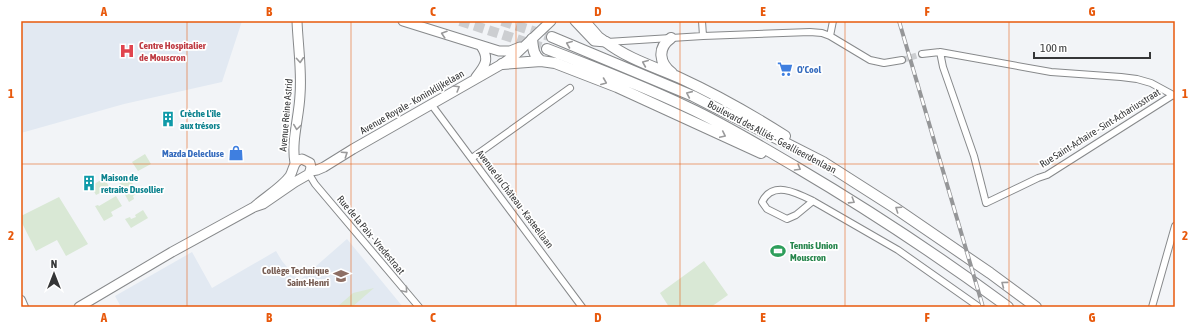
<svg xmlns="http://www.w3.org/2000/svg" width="1196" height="328" viewBox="0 0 1196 328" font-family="'Asap Condensed',sans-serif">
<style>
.built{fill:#e2e9f2}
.green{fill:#d9e8d5}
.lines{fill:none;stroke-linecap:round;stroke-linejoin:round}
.minor-tunnel{stroke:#ccced1;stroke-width:6;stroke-dasharray:6 3;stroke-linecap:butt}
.trunk-tunnel{stroke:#ccced1;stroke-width:10;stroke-dasharray:10 5;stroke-linecap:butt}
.minor-casing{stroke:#87898b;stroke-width:8}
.tertiary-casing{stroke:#87898b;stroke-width:10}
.secondary-casing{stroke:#87898b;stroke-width:11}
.trunk-casing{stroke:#87898b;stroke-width:12}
.minor{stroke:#fff;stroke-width:6}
.tertiary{stroke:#fff;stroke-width:8}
.secondary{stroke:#fff;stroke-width:9}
.trunk{stroke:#fff;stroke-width:10}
.rail-casing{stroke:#959698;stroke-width:4}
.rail{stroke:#fff;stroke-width:2.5;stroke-dasharray:8;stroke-linecap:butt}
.oneway{stroke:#9a9a9b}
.grid{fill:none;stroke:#e8590c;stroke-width:1;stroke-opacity:0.55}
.labels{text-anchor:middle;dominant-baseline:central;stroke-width:3.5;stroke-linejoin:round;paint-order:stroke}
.health-label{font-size:10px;font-weight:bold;fill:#be3a42;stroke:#fff;text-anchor:start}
.shop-label{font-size:10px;font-weight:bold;fill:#366cbe;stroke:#fff;text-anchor:start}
.street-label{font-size:10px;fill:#353637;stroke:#fff}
.culture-label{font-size:10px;font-weight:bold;fill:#0d838f;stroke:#fff;text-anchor:start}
.leisure-label{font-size:10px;font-weight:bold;fill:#27864d;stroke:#fff;text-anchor:start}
.education-label{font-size:10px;font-weight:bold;fill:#785e54;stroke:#fff;text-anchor:end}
.neatline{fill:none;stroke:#e8590c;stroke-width:1.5}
.grid-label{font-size:13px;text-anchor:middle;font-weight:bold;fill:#e8590c}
</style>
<rect width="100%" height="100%" fill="#f2f4f7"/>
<path class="built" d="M21 21H242L222 82 124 104 21 133Z
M347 239 403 307H121L115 296 192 252 212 288 276 251 282 261 299 281Z"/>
<path class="green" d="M145 154 151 164 138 171 132 162Z
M129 177 138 193 133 196 134 199 129 202 119 184Z
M104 178 110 188 96 195 91 186Z
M116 196 122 206 111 212 113 216 104 221 95 206 98 205 99 206Z
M59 197 88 244 66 256 57 240 36 251 21 221V216Z
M143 210 148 218 131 228 125 219 130 217 131 219 136 217 135 215Z
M704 261 728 295 711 307H669L660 293Z
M374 288 352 307H337L353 293Z"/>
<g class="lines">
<path class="minor-tunnel" d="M902 60 922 54"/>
<path class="trunk-tunnel" d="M460 21 547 49
M502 21 552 37"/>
<g class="minor-casing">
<path id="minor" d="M702 21 703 36
M830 36 833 21
M607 42 703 36 810 32 822 33 830 36 870 60 884 63 902 60
M940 52 943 67 974 156 986 203 1038 178 1047 175 1173 95
M922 54 940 52 1051 72 1121 77 1137 79 1151 83 1175 96
M431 104 582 307
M472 158 570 88
M309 174 315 184 419 307
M813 201 796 215 787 219 767 209 762 202C773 180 797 193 813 201L898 250 979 307
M1152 307 1175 226"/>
</g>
<g class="tertiary-casing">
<path id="tertiary" d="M21 300 24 307"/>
</g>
<g class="secondary-casing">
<path id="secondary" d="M403 21 499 51H510L520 47
M575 21 594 41 606 42
M585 21 599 37 606 42
M476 77C485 66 490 59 481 46
M295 163C291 141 299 118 300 95 302 71 298 46 297 21
M311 171 317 170 324 167 353 149 502 64 515 55 551 21
M79 307 172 252 254 207 263 204 295 182 309 174 311 168 310 163 302 159C293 161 294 169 290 176 281 188 265 197 254 207"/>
</g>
<g class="trunk-casing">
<path id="trunk" d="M552 37 693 96 823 162 895 208 990 273 1036 307
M671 38C657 48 659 63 672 73
M532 39C533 48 533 55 541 61
M606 42C628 59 655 67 680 78 717 95 752 115 785 136
M547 49C594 67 641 85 687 107 724 124 760 146 796 167 869 210 940 257 1008 307
M502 64 541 61 555 63 617 87 761 153"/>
</g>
<use href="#minor" class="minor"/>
<use href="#tertiary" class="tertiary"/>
<use href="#secondary" class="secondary"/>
<use href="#trunk" class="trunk"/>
<g class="rail-casing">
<path id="rail" d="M899 21 983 307"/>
</g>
<use href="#rail" class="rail"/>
</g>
<defs><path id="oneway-chevron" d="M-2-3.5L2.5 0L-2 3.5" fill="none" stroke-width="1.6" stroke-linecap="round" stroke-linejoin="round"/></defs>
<g class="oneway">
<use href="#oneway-chevron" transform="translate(444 34) rotate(-162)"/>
<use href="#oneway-chevron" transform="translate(569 44) rotate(-158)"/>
<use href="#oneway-chevron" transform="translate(300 60) rotate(86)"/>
<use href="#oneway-chevron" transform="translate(645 63) rotate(-157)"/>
<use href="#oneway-chevron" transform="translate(604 82) rotate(22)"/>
<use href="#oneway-chevron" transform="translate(457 88) rotate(-31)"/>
<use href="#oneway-chevron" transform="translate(689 94) rotate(-156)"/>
<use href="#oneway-chevron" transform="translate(297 127) rotate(98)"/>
<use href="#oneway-chevron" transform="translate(723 135) rotate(25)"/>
<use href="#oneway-chevron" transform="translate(345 154) rotate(-34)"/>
<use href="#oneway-chevron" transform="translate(798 168) rotate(30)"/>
<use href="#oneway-chevron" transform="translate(852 201) rotate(32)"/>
<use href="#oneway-chevron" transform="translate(898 209) rotate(-146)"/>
<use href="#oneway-chevron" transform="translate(1004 284) rotate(-143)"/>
<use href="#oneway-chevron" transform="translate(405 290) rotate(50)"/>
</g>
<path class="grid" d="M187 21V307M351 21V307M516 21V307M680 21V307M845 21V307M1009 21V307M21 164H1175"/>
<defs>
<g id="hospital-bare" transform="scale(1.2)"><path d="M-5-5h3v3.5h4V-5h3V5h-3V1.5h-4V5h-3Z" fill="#e0444e" stroke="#fff" stroke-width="2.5" paint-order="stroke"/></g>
<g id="supermarket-bare" transform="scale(1.2)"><path d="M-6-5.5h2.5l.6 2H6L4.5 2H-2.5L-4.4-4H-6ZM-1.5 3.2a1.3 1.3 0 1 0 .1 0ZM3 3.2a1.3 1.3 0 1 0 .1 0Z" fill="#3f7fe0" stroke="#fff" stroke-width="2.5" paint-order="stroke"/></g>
<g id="building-bare" transform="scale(1.2)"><path d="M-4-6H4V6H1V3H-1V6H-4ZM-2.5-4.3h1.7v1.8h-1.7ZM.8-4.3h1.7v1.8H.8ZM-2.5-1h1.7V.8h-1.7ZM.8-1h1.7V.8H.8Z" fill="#0f9aa8" stroke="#fff" stroke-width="2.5" paint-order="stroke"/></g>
<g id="shop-bare" transform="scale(1.2)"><path d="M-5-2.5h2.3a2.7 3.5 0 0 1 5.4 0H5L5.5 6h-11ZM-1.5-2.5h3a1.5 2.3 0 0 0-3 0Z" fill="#3f7fe0" stroke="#fff" stroke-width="2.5" paint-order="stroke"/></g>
<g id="stadium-bare" transform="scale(1.2)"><path d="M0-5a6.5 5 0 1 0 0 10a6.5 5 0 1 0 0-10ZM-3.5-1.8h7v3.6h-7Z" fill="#2e9e5b" stroke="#fff" stroke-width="2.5" paint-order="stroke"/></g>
<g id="school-bare" transform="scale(1.2)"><path d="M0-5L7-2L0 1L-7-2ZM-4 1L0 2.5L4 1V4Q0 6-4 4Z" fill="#8d6e63" stroke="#fff" stroke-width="2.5" paint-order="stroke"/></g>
</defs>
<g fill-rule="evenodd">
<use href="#hospital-bare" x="127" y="51"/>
<use href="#supermarket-bare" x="785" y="69"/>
<use href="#building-bare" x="168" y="119"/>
<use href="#shop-bare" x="236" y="153"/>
<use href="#building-bare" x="89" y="183"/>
<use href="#stadium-bare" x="778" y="251"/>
<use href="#school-bare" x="341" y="276"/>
</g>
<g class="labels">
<g class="health-label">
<text x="139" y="45">Centre Hospitalier<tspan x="139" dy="12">de Mouscron</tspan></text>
</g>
<g class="shop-label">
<text x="797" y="69">O'Cool</text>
<text x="224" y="153" text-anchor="end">Mazda Delecluse</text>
</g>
<g class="street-label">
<text transform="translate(412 102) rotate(-30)">Avenue Royale - Koninklijkelaan</text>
<text transform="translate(286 115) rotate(-85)">Avenue Reine Astrid</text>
<text transform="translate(1100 128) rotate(-32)">Rue Saint-Achaire - Sint-Achariusstraat</text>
<text transform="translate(772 137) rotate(28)">Boulevard des Alliés - Geallieerdenlaan</text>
<text transform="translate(515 199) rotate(53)">Avenue du Château - Kasteellaan</text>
<text transform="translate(371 235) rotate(50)">Rue de la Paix - Vredestraat</text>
</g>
<g class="culture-label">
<text x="180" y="113">Crèche L'île<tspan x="180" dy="12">aux trésors</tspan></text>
<text x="101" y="177">Maison de<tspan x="101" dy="12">retraite Dusollier</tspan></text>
</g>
<g class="leisure-label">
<text x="790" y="245">Tennis Union<tspan x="790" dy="12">Mouscron</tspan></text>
</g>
<g class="education-label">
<text x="329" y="270">Collège Technique<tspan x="329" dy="12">Saint-Henri</tspan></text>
</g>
</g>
<rect width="1196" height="328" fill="none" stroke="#ffffff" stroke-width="44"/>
<g transform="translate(54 274)" stroke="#ffffff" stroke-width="3" paint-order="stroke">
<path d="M0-3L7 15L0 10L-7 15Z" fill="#353637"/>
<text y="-6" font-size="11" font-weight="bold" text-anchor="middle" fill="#353637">N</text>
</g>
<path d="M1034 52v6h116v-6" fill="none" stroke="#353637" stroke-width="2"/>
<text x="1040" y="52" font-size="12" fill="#353637" stroke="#ffffff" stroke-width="3" paint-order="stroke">100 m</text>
<rect x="22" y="22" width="1152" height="284" class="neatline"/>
<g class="grid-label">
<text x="104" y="16">A</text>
<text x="269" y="16">B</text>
<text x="433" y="16">C</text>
<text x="598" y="16">D</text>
<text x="763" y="16">E</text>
<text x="927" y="16">F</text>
<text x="1092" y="16">G</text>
<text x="11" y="98">1</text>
<text x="1185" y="98">1</text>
<text x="11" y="240">2</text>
<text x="1185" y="240">2</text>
<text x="104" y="322">A</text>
<text x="269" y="322">B</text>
<text x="433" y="322">C</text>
<text x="598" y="322">D</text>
<text x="763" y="322">E</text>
<text x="927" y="322">F</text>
<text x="1092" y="322">G</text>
</g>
</svg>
